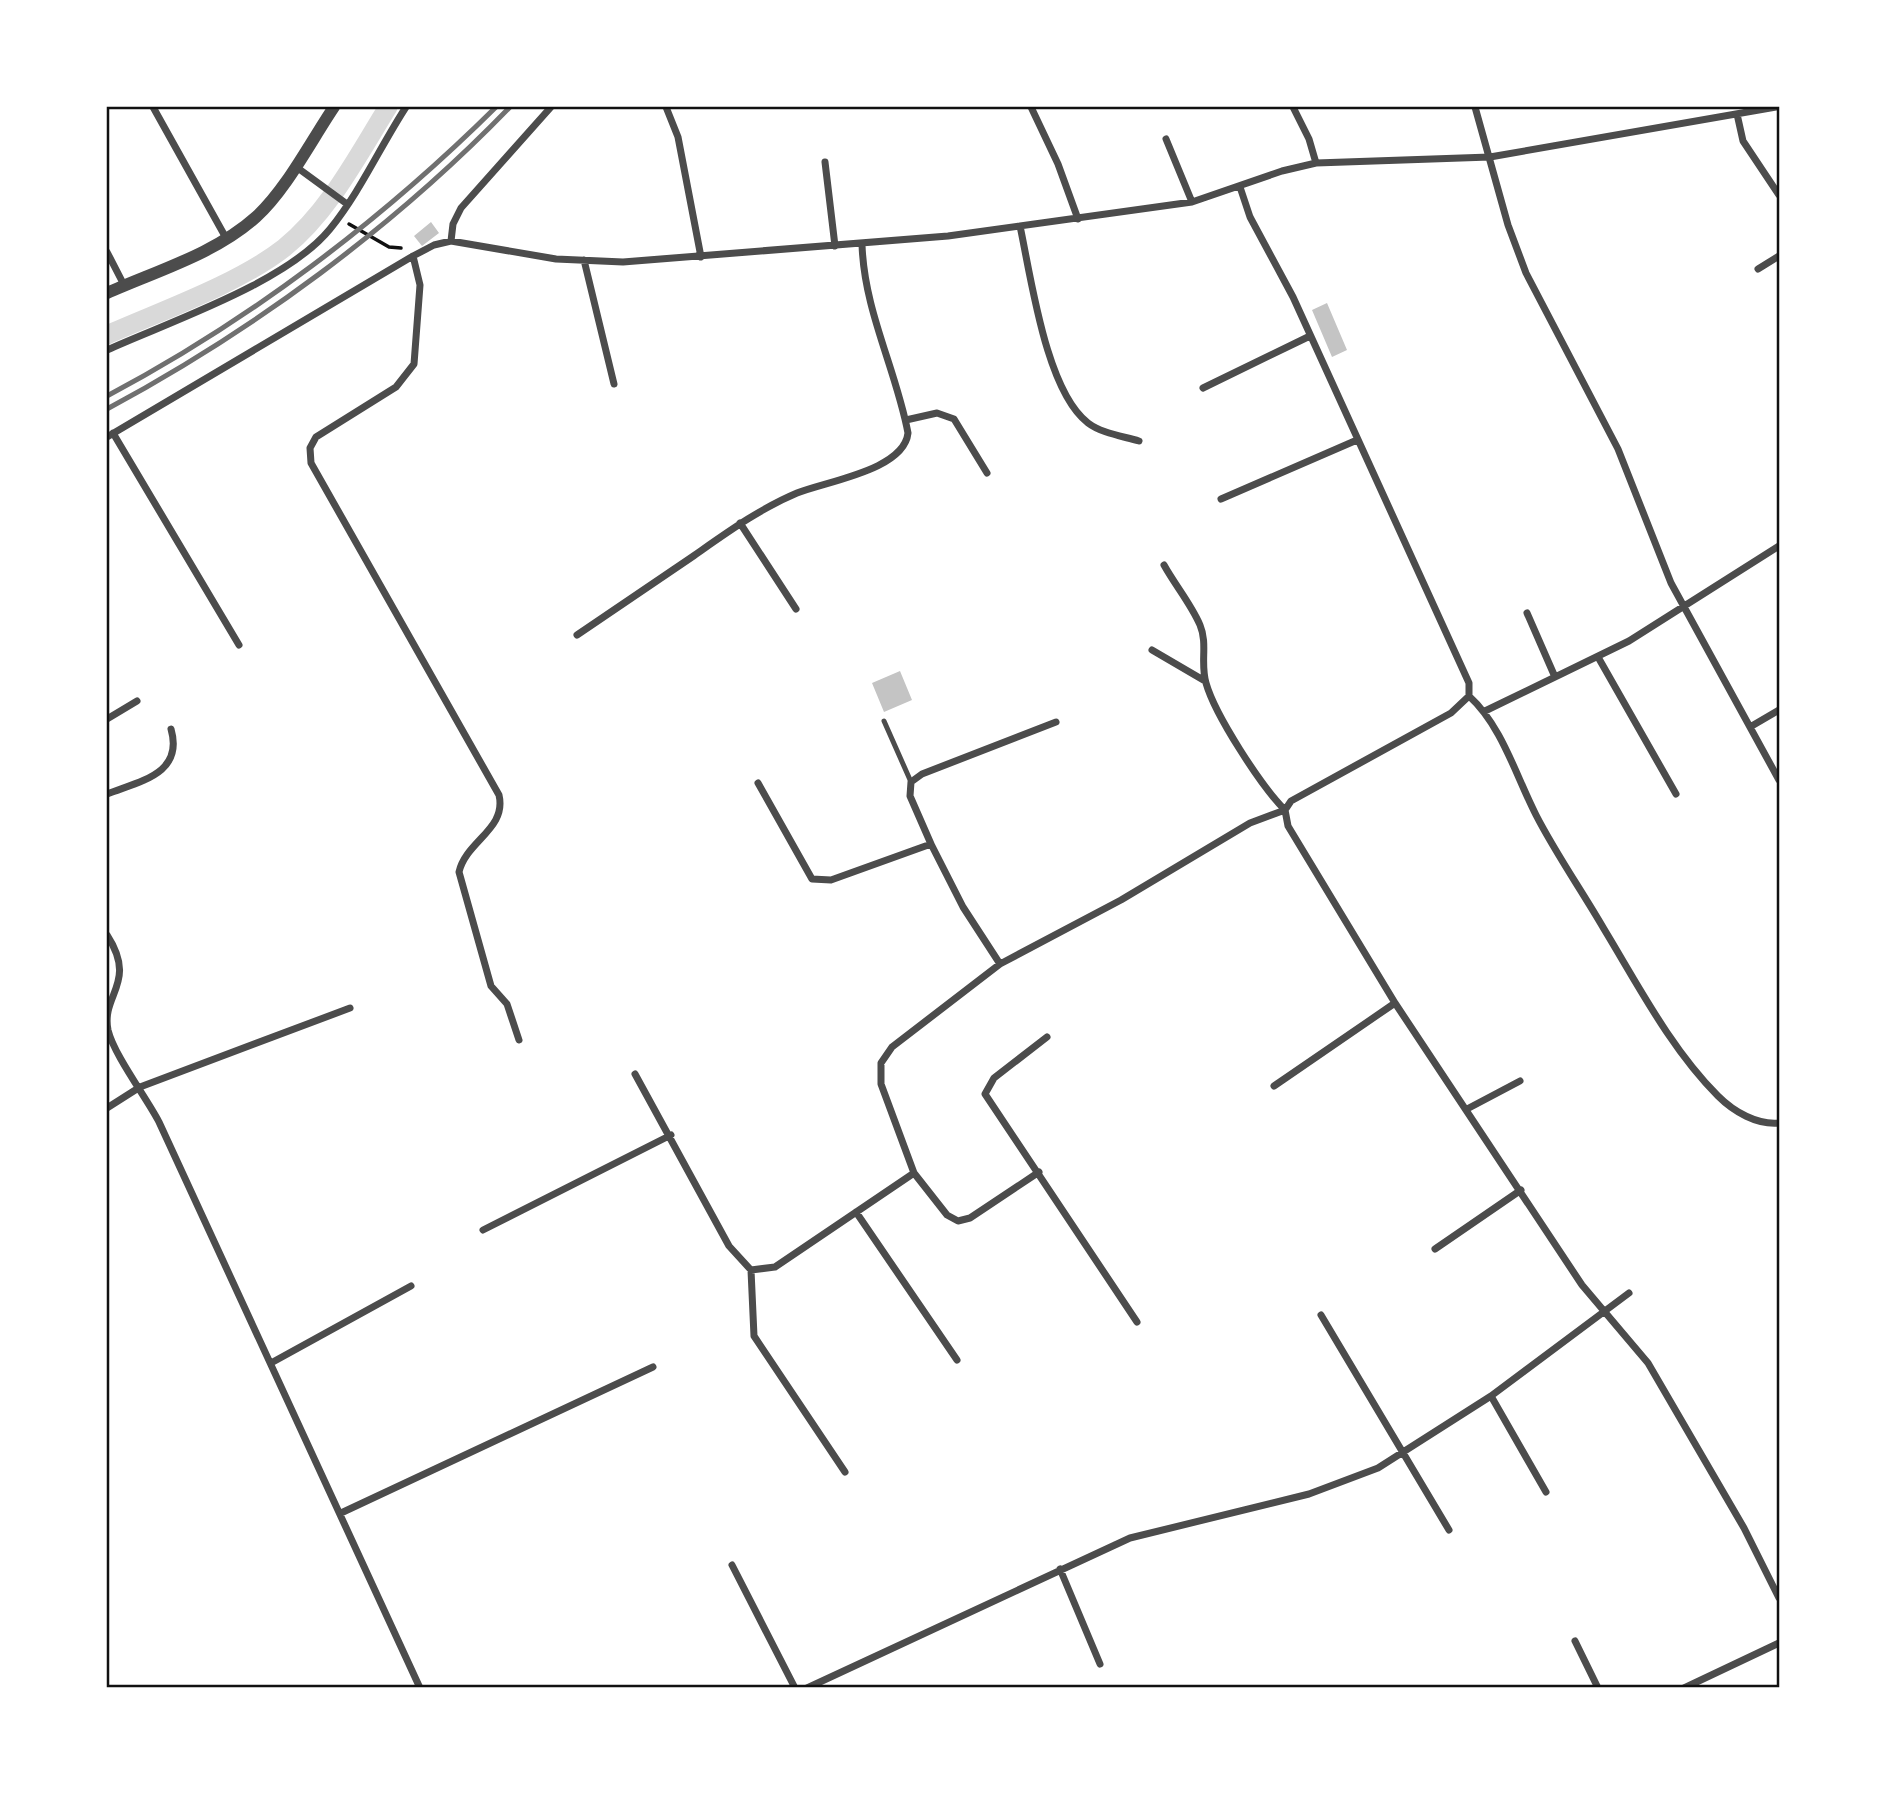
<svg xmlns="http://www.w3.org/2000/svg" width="1886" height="1795" viewBox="0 0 1886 1795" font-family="Commissioner,sans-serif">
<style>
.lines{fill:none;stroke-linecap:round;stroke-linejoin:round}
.canal{stroke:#d9d9d9;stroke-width:19}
.building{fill:#c4c4c4}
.path{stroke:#111;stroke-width:3.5}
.service{stroke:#4c4c4c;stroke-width:5}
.minor{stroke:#4c4c4c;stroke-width:7}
.tertiary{stroke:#4c4c4c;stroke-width:12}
.rail{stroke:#707070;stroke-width:5}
.neatline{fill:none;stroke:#111;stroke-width:2.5}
</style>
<rect width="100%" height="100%" fill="#fff"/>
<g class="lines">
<path class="canal" d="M107 335C161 311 238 284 284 248 329 212 358 155 388 107"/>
</g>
<path class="building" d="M431 222 439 233 422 246 414 236Z
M1327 303 1347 350 1332 357 1312 310Z
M900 671 912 700 884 712 872 683Z"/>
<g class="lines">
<path class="path" d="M349 224 389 247 401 248"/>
<path class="service" d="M884 721 911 782"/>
<path class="minor" d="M153 107 226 238
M666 107 678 137 701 257
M1031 107 1058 164 1078 219
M1293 107 1309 139 1316 163
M1475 107 1508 225 1526 273 1618 449 1671 583 1779 780
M1737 114 1743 141 1779 195
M1166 139 1192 202
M825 162 835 246
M295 166 347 204
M1240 187 1250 217 1293 297 1469 683V696L1451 713 1291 801 1285 810 1288 826 1395 1003 1582 1285 1648 1363 1744 1528 1779 1598
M1020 226C1031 277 1046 391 1088 423 1101 433 1122 436 1139 441
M451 241 453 224 461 208 551 107
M107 252 124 285
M413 256 420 285 414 364 396 387 316 437 310 448 311 463 499 795C507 829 466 841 459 872L491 986 507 1004 519 1040
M584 260 614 384
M1758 269 1779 256
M107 350C171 321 286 283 330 229 360 192 380 147 406 107
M1203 388 1310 336
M906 420 937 413 954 419 987 473
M113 433 239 645
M107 437 413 256 434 245 451 241 556 259 623 262 948 236 1192 202 1282 171 1316 163 1490 157 1776 107
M1221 499 1357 440
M740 523 796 609
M1527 613 1555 677
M577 635C615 609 654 583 692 557 725 534 759 509 797 493 827 481 904 470 908 433 896 369 864 311 862 244
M1152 650 1205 681
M1598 657 1676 794
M1469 696C1502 726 1516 776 1536 815 1556 854 1582 891 1604 929 1638 985 1671 1049 1718 1096 1734 1112 1757 1125 1779 1123
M1485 711 1629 641 1779 546
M107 719 137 701
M1750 727 1779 710
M758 783 812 879 831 880 931 844 963 907 1000 964
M107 794C140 781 184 774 171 729
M931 844 910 796 911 782 922 774 1056 722
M107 935C138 983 101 994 108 1030 114 1055 146 1097 159 1122L420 1688
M1047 1037 994 1078 985 1094 1137 1322
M635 1074 729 1246 751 1270 775 1267 914 1173 881 1084V1063L892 1047 1000 964 1121 900 1250 823 1285 810C1261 786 1215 715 1206 683 1200 663 1208 644 1200 625 1191 604 1175 585 1164 565
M1274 1086 1395 1003
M107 1108 140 1087 350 1008
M1467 1109 1520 1081
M914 1173 947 1215 958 1221 970 1218 1039 1172
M856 1212 957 1360
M483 1230 671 1135
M1435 1249 1521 1190
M751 1270 754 1336 845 1472
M1321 1315 1449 1530
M271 1363 411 1286
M1491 1396 1546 1492
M341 1513 653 1367
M732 1565 795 1688
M1060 1569 1100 1664
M1575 1641 1598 1688
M807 1688 1130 1538 1309 1494 1378 1468 1491 1396 1629 1293
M1684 1688 1779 1643"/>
<path class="tertiary" d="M107 293C156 271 215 254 256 217 286 190 311 141 334 107"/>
<path class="rail" d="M107 396C249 321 382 220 496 107
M107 409C254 330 394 227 510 107"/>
</g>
<rect width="1886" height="1795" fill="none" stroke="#ffffff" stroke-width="217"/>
<rect x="108" y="108" width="1670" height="1578" class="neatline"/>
</svg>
